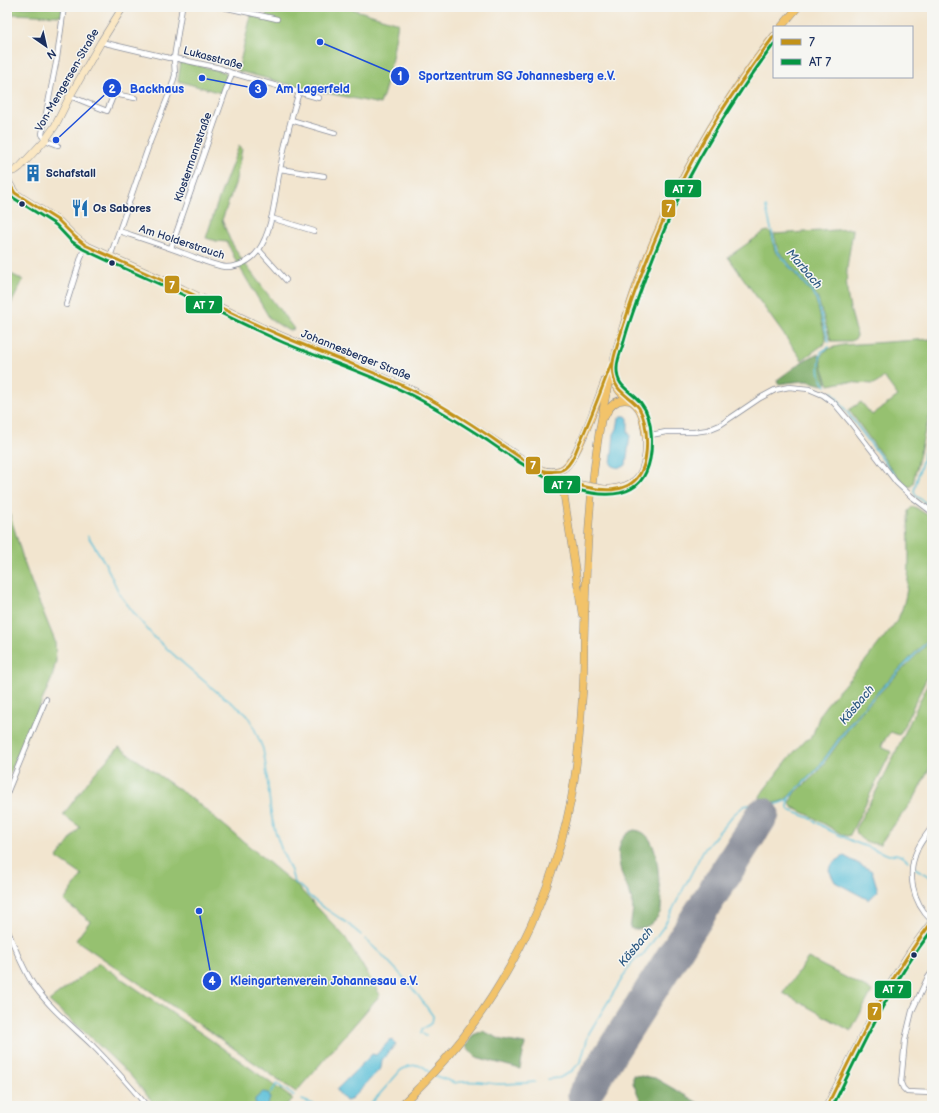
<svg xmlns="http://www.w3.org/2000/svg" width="939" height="1113" viewBox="0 0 939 1113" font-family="'Balsamiq Sans',sans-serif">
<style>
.green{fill:#96c16f;stroke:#587866}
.forest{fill:#78a762;stroke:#4a6b60}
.water{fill:#5abfd8;stroke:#3a779b}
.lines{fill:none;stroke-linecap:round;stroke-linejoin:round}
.stream{stroke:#5abfd8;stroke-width:1.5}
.runway{stroke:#868a96;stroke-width:33}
.street-casing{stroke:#868a96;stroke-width:6}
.secondary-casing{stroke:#868a96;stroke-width:8}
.primary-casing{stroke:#868a96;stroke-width:8}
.street{stroke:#fff;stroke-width:4.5}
.secondary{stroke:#fae7c3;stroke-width:7}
.primary{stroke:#f2c36a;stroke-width:7}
.secondary-bridge-casing{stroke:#868a96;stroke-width:8;stroke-linecap:butt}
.secondary-bridge{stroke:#fae7c3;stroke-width:7}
.bus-1-casing{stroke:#f6f6f2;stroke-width:6}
.bus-2-casing{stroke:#f6f6f2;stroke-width:6}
.bus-1{stroke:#c29218;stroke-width:3}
.bus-2{stroke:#059641;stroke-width:3}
.bus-dot{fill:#1b2f5e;stroke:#f6f6f2;stroke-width:1.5}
.labels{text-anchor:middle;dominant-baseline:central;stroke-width:3;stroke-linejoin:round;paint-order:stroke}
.street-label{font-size:11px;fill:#1b2f5e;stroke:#f6f6f2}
.poi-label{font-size:11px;font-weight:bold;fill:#1b2f5e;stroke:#f6f6f2;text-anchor:start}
.water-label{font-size:12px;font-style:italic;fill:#2e5a83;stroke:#f6f6f2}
.leader{fill:none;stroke:#1d4ed8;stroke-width:1.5}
.callout-dot{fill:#1d4ed8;stroke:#f6f6f2;stroke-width:1.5}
.mark-label{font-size:12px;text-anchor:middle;font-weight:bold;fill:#fff}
.callout-label{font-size:12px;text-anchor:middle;font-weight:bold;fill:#1d4ed8;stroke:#f6f6f2;stroke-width:3;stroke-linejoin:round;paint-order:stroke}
.line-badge{stroke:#f6f6f2;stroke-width:1.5}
.badge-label{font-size:11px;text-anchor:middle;font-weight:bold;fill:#fff}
</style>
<rect width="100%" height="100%" fill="#f6f6f2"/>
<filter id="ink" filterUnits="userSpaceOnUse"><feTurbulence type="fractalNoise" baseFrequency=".025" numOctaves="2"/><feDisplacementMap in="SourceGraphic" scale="8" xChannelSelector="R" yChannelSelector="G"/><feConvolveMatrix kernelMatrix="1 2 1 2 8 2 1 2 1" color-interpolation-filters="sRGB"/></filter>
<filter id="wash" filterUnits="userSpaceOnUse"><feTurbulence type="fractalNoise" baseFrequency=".012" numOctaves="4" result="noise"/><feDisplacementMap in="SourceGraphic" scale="16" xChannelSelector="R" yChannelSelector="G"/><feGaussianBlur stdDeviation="0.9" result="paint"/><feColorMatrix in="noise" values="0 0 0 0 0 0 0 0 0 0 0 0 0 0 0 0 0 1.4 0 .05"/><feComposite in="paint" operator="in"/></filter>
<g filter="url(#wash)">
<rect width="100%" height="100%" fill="#f2e5cf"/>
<path class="green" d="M7 7H62V16L8 14 7 19Z
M268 7H346L398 23C393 50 390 79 380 104L299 87 238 71 251 15 265 20Z
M181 61 224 72 227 75 221 93 178 81Z
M239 146 242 149 235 184 222 220 230 240 242 260 294 329 289 331 270 319 236 261 227 242 216 241 206 238 219 198Z
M852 229 853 231C850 250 845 271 847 290 848 306 854 320 857 336L856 338 851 341H831L817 296 781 254 778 250 774 234Z
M768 231 771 233 775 251 815 297 826 338V341L824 344 802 360 728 257 764 232Z
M7 272 23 280 7 312Z
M932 339V410L925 431 913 483 911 486 908 487 893 471 849 410 861 402 872 415 898 396 884 377 877 383 873 384 844 382 829 385C821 361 811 351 843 345Z
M7 505 25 565 35 592 55 641 56 661 52 678 7 780Z
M912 507H915L932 518V635L861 709 850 722 816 770 788 797C779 805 770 803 758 801L759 798 764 790 789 758 804 741 809 739 813 734 821 712 827 704 866 660 896 622C914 592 908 545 908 511Z
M932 639V667L900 734 899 735 891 732 888 735 882 744 883 748 890 751 891 752 850 835 847 836 843 835 811 816 792 807 790 803 793 795 817 773 852 724 863 710Z
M932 675 931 765 915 797 880 844C870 844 855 840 856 827L883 779Z
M119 747 195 801 298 887 345 937 380 995 296 1092 216 1036 76 940 90 921 64 901 82 875 57 858 80 827 63 815 93 775Z
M808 958 872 991 851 1031 783 993Z
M99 963 214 1042 293 1099 285 1106H156L130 1075 89 1036 49 1001Z"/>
<path class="forest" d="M817 354 819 355 827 383 825 385C819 385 813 382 807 381 798 381 788 383 778 384L777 380 803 361Z
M634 830C657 831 658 867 659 884 660 892 662 901 661 909 659 921 642 933 630 928 631 919 634 910 632 901 630 892 625 884 622 875 617 858 615 837 634 830Z
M483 1031 502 1040 525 1044 520 1069 476 1057 466 1046 473 1035Z
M633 1075 655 1078 700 1104 698 1106H643L633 1083Z"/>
<path class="water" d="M621 416H626L628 418V432L630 435 626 465 623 467C619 468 614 468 611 464L614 434 617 429 619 418Z
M844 856 872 871 878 891 869 900 835 882 829 870 833 863Z
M391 1039 396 1044 382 1060 381 1068 350 1100 346 1101 338 1092 337 1089 372 1054 376 1055Z
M263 1092 268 1093 270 1098 268 1104 266 1106H257L255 1102V1099Z"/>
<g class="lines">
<path class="stream" d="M766 207 776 250 816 297 829 342
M826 386C817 375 819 366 821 352L829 347
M832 392 892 472 908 490
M932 424 914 491 916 496 932 507
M88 536 105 563 120 595 137 617 154 637 184 664 217 692 240 709 247 715 252 723 263 749 266 767 271 814 275 831 282 851 291 871 294 882 306 891 308 895 320 905 347 923 361 935
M789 798 788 808 789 810 810 818 829 830 854 842 889 855 896 854 902 856 908 861
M758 803 777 804 785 801 789 798 794 792 817 770 851 723 862 709 932 637
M915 868 932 878
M365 939C390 961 414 988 433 1016 433 1024 428 1026 422 1029L421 1033
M423 1034 426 1036
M433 1075 455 1083C467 1079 485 1083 498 1084 510 1084 523 1083 535 1082
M548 1079 559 1078 567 1074 572 1071 581 1061 589 1033 631 964 633 961 642 956 664 926 703 851 734 814 744 806 753 804
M269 1095 277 1084 294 1096
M302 1100 318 1106
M369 1106 401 1070 409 1066 417 1065 424 1067 430 1073"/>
<path class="runway" d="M584 1095 763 814"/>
</g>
</g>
<g filter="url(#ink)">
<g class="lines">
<g class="street-casing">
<path id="street" d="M223 7 277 19
M101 42 169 58H174L220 68 232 73 319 98
M70 96 107 111 114 94 135 98
M291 120 335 133
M58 145 45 140 42 134 57 58 64 7
M280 169 324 176
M271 218 314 231
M119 231C140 238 162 245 183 253 195 257 213 266 226 267 238 267 251 261 258 251 273 231 275 194 280 169 285 143 291 117 299 92
M171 248 232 73
M259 250 286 280
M110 257 150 142 171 89 175 75 174 58 182 7
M66 305 85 245
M646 436 666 432H694L708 430 720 425 760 398 775 390 789 387 809 389 823 395 834 403 850 422 896 482 911 496 932 512
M7 793 46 699
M932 827C927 834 922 840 918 848 906 873 912 902 932 921
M7 929C15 948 23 970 35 987 51 1009 72 1026 92 1045 111 1064 129 1085 147 1106
M932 972 927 979 912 1011 905 1040 901 1083 903 1088 907 1092 932 1093"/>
</g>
<g class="secondary-casing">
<path id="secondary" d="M7 173 16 170 20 167 45 140 55 126 70 96 101 42 123 7
M7 176 9 183 15 193 59 221 75 237 85 245 183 289 263 328 300 344 380 376 416 392 477 429 530 464 550 474 576 484
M604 489C641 489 648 469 646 436
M827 1106C843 1074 859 1042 876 1010 893 979 910 949 932 922"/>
</g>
<g class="primary-casing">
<path id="primary" d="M781 27 798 7
M612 371C614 379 615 386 620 392 626 398 634 401 639 409 644 417 644 427 646 436
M605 416C610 405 618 397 631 401
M540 470C549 472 557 473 564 468 578 459 599 396 606 378
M550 474 561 487 564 495 582 614
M400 1106C488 1025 548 917 571 800 577 767 580 734 582 701 584 682 584 662 584 643 586 573 588 502 599 433 622 288 684 151 774 36"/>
</g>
<use href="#street" class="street"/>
<use href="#secondary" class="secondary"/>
<use href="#primary" class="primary"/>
<g class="secondary-bridge-casing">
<path id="secondary-bridge" d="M576 484 604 489"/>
</g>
<use href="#secondary-bridge" class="secondary-bridge"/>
<g class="bus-1-casing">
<path id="bus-1" d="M7 176 9 183 15 193 59 221 75 237 85 245C117 260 149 274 181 289 215 304 248 322 282 336 326 355 373 370 416 392 442 405 467 421 492 438 516 455 540 472 569 482 589 489 621 497 637 478 650 463 649 425 639 408 635 402 628 398 623 393 614 386 611 374 613 363 614 354 618 345 620 336 625 320 630 305 636 289 656 233 680 179 711 128 730 96 752 66 774 36
M541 470C549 472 558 473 565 468 572 463 576 452 579 444 591 418 601 391 611 364
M827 1106C858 1043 888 978 932 922"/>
</g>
<g class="bus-2-casing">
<path id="bus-2" d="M7 189 12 197 56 225 71 241 83 249C115 265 147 278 179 293 213 309 246 326 280 341 324 360 371 374 413 396 438 409 462 424 485 439 514 459 543 480 577 490 601 496 634 500 646 472 654 454 654 419 641 403 631 390 616 388 617 368 617 359 622 349 624 341 628 326 633 312 638 298 650 263 664 229 680 195 707 142 738 92 774 44
M833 1106C862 1046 891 983 932 930"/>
</g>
<use href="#bus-1" class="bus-1"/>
<use href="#bus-2" class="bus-2"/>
</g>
</g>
<defs>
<g id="building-bare" transform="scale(1.38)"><path d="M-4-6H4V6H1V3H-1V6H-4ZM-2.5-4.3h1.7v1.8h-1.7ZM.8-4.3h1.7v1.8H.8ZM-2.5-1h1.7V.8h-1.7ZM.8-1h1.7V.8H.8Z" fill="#1f6fb2" stroke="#f6f6f2" stroke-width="2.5" paint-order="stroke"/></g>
<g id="restaurant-bare" transform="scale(1.38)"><path d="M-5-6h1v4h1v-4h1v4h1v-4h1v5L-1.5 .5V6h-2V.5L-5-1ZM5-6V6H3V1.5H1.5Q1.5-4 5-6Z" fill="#1f6fb2" stroke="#f6f6f2" stroke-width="2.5" paint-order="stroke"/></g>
</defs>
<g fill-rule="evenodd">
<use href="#building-bare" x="33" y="173"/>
<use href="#restaurant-bare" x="80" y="208"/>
</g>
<g class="bus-dot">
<circle cx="22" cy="204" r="3.5"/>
<circle cx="112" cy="263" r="3.5"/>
<circle cx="914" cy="955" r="3.5"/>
</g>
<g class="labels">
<g class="street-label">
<text transform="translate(213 58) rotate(15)">Lukasstraße</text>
<text transform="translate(67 80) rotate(-60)">Von-Mengersen-Straße</text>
<text transform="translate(193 157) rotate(-71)">Klostermannstraße</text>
<text transform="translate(182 242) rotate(18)">Am Holderstrauch</text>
<text transform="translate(356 355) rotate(22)">Johannesberger Straße</text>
</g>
<g class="poi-label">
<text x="46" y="173">Schafstall</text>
<text x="93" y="208">Os Sabores</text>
</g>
<g class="water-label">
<text transform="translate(804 269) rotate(49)">Marbach</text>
<text transform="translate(857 705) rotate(-50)">Käsbach</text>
<text transform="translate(636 947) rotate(-50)">Käsbach</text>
</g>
</g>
<path class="leader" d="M320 42L400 76M56 140L112 88M202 78L258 89M199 911L212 981"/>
<g class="callout-dot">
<circle cx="320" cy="42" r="4"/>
<circle cx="56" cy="140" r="4"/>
<circle cx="202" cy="78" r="4"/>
<circle cx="199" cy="911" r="4"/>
<circle cx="400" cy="76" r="10"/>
<circle cx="112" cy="88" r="10"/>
<circle cx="258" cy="89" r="10"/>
<circle cx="212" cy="981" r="10"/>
</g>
<g class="mark-label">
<text x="400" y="80">1</text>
<text x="112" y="93">2</text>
<text x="258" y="93">3</text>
<text x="212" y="985">4</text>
</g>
<g class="callout-label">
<text x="517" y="80">Sportzentrum SG Johannesberg e.V.</text>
<text x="157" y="93">Backhaus</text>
<text x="313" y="93">Am Lagerfeld</text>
<text x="324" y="985">Kleingartenverein Johannesau e.V.</text>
</g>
<g class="line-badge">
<rect x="664" y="179" width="38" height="19" rx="4" fill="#059641"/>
<rect x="661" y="199" width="15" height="19" rx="4" fill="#c29218"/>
<rect x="164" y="275" width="16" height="19" rx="4" fill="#c29218"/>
<rect x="185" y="295" width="38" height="19" rx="4" fill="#059641"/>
<rect x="525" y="456" width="16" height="19" rx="4" fill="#c29218"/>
<rect x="543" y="475" width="38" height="19" rx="4" fill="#059641"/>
<rect x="874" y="980" width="38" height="19" rx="4" fill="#059641"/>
<rect x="867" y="1002" width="15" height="19" rx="4" fill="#c29218"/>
</g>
<g class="badge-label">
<text x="683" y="193">AT 7</text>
<text x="669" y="212">7</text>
<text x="172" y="289">7</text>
<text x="204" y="309">AT 7</text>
<text x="533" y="469">7</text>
<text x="562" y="489">AT 7</text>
<text x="893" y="993">AT 7</text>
<text x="875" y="1015">7</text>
</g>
<rect width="939" height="1113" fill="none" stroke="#f6f6f2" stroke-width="24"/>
<rect x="773" y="26" width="140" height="52" fill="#f6f6f2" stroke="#9ea6b7"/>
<rect x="781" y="39" width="20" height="6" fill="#c29218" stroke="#9ea6b7"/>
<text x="809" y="46" font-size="12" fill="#1b2f5e">7</text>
<rect x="781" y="59" width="20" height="6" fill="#059641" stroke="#9ea6b7"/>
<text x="809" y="66" font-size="12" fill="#1b2f5e">AT 7</text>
<g transform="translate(46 46) rotate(146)" stroke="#f6f6f2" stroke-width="3" paint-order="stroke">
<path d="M0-3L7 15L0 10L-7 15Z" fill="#1b2f5e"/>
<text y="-6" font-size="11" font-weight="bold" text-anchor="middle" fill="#1b2f5e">N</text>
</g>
</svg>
